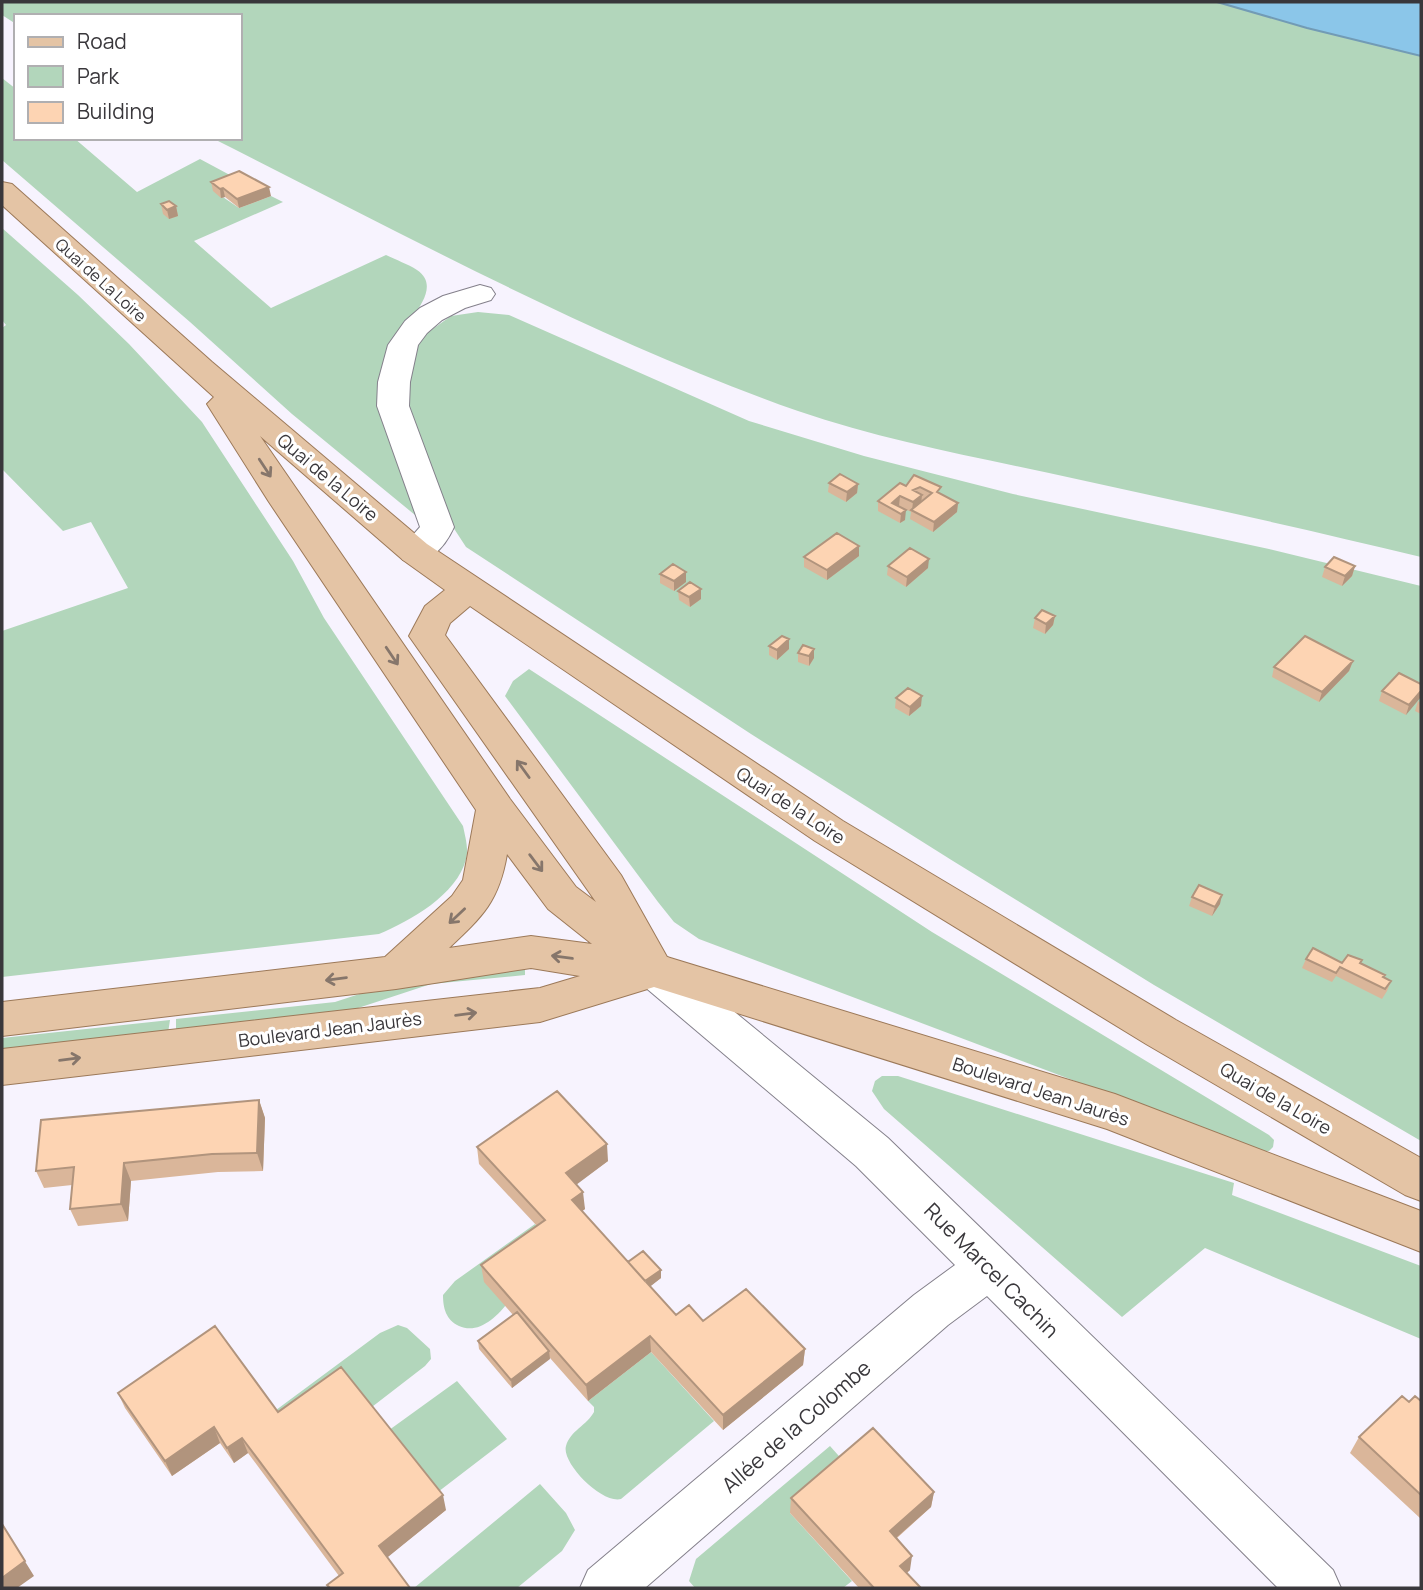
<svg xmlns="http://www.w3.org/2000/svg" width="1423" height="1590" viewBox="0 0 1423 1590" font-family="Manrope,sans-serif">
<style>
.green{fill:#b2d6bb}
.water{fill:#8bc6e9;stroke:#729bb5;stroke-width:2}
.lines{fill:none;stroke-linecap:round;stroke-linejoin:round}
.minor-casing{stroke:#84808b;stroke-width:2}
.major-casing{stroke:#9c7959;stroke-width:2}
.minor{fill:#fff;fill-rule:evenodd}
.major{fill:#e4c4a5;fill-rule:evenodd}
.wall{fill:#dab69a}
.shaded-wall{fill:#b1947d}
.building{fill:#fdd4b3;stroke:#b1947d;stroke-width:2}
.oneway{stroke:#86766b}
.labels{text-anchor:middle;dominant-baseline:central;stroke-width:6;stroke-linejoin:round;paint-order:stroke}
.far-street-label{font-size:16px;fill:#39373b;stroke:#fff}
.street-label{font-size:18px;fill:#39373b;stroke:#fff}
.near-street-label{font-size:21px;fill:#39373b;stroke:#fff}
</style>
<rect width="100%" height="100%" fill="#f7f3fe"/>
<path class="green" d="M2 2H1217L1307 28 1421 56V557C1298 527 1173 500 1049 473 965 455 879 439 798 411 594 339 404 234 212 138H240V16H16V24L2 15Z
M2 78 16 89V138H74L137 192 200 159 241 181 214 191 239 208 271 196 283 202 194 241 271 308 386 255C396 260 408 264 417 270 446 289 403 327 389 343L420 510 415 515 292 414 190 322 2 160Z
M2 228 78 295 129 344 202 422 293 561 324 618 463 826C465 836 469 849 466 859 457 895 410 921 379 934L2 977V631L128 588 91 522 63 531 2 469V328L6 325 2 320Z
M478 312 509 315 749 421 864 456 1013 494 1269 549 1421 586V1141L1154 985 953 861 751 734 466 547 436 501 401 400 417 340 451 316Z
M529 669 932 932 1269 1135 1274 1140 1273 1147 1269 1151H1260L699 939 674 922 658 902 505 696 513 681Z
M525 965V975L431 984 349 1011 176 1032V1019L335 1002 402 980Z
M170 1020 168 1033 2 1050V1038Z
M882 1076H898L1234 1183 1232 1195 1421 1266V1339L1205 1248 1122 1317 884 1109 872 1091 875 1081Z
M535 1224 547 1237C533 1262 497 1343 459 1326 446 1320 443 1308 443 1295L455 1281Z
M398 1325 407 1328 430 1349 431 1359 425 1366 368 1410 283 1428 272 1413 380 1333Z
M651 1352 714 1421 621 1499C601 1504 561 1462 566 1446 570 1431 587 1425 594 1412V1407L588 1401Z
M457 1381 507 1439 434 1495 385 1433Z
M830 1446 846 1464 790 1513 852 1581 843 1588H695L689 1581 696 1559Z
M540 1484 566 1513 575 1530 562 1551 517 1588H414Z"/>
<path class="water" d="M1217 2H1421V56L1307 28Z"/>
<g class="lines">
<g class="minor-casing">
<path id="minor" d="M480 285 491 288 495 294 491 300 465 308 442 320 427 333 418 345 410 382 409 406 454 527C444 549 427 567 403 560L398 552 420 527 377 406 378 382 388 345 405 321 420 308 443 296Z
M654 953 669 958 888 1138 1333 1570 1341 1588H1278L987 1296 948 1325 645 1588H580L588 1570 914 1295 955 1265 856 1166 639 982 633 970 639 958Z"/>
</g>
<g class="major-casing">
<path id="major" d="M2 182 12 184 212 362 427 544 843 821 1176 1020 1421 1158V1201L1405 1195 1146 1044 815 841 470 606 450 623 445 635 621 875 667 957 1115 1094 1421 1211V1252L1107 1129 654 987 540 1022 2 1085V1049L540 988 580 976 531 968 396 989 2 1036V1002L385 957 452 896 463 880 476 810 269 502 207 404 214 397 2 205ZM260 436 403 560 445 590 425 606 409 636 596 902 576 887 510 799ZM507 854 548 909 592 944 531 936 449 948C483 916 499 901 507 854Z"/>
</g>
<use href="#minor" class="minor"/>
<use href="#major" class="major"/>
</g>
<path class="wall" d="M211 182 271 196 239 208 225 197 221 198 213 191Z
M161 204 176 206 178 216 169 219 163 214Z
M914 475 941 494 958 503 957 512 933 532 910 519 911 512 899 506 905 520 900 523 878 511V501L906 486Z
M829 483 858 484 857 493 846 502 828 492Z
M859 546V556L827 580 804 567V557Z
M888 566 928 568 906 587 887 575Z
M1355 566 1352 576 1342 586 1322 577 1325 567Z
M686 572V582L674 591 660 583V574Z
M678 591 701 599 690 607 679 600Z
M1055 616 1053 625 1045 634 1033 628 1035 618Z
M769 646 789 649 777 660 769 655Z
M814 649V658L809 666 798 662V653Z
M1353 661 1349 671 1319 702 1272 677 1274 667Z
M1421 684 1406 715 1379 701 1382 691Z
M896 698 921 706 909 716 895 708Z
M1418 701 1421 703V714L1415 711Z
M1192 897 1220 904 1212 916 1189 906Z
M1306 959 1342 963H1360L1391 981 1387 991 1382 999 1336 976 1332 982 1302 968Z
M259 1100 265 1118 263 1171 218 1172 131 1181 128 1221 78 1226 70 1209 72 1185 44 1188 36 1171Z
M477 1147 608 1161 576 1184 585 1209 582 1211 628 1262 661 1270V1278L650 1286 676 1315 805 1349 803 1365 723 1430 651 1352 588 1401 550 1358 512 1388 479 1349 478 1341 513 1315 484 1282 481 1265 537 1226 479 1164Z
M118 1393 278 1412 446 1510 387 1557 410 1588H328L327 1585 339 1576 248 1453 234 1463 220 1443 172 1476 125 1408Z
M1421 1401V1519L1350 1453 1359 1437 1409 1402Z
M934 1492 931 1507 897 1538 910 1570 907 1573 921 1588H859L790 1513 791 1498Z"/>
<path class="shaded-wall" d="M269 187 271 196 239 208 237 199Z
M223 188 225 197 221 198 220 189Z
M176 206 178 216 169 219 167 210Z
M858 484 857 493 846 502 847 492Z
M922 495 921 505 912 510 913 502Z
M900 496 899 506 894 510 892 503Z
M958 503 957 512 933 532 934 522Z
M906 510 905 520 900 523 901 514Z
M859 546V556L827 580V570Z
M929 559 928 568 906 587 907 577Z
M1355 566 1352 576 1342 586 1345 576Z
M686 572V582L674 591V581Z
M701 589V599L690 607 689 597Z
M1055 616 1053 625 1045 634 1046 624Z
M789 639V649L777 660V650Z
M814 649V658L809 666V656Z
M1353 661 1349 671 1319 702 1322 692Z
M1421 691V697L1406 715 1409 705Z
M922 696 921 706 909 716 910 707Z
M1222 895 1220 904 1212 916 1215 907Z
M259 1100 265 1118 263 1171 257 1153Z
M607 1144 608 1161 568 1191 566 1173Z
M124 1163 131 1181 128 1221 121 1204Z
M583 1192 585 1209 573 1218 572 1200Z
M661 1270V1278L642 1293 641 1284Z
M650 1336 651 1352 588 1401 586 1385Z
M805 1349 803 1365 723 1430V1415Z
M549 1351 550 1359 512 1388 511 1380Z
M214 1427 220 1443 172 1476 165 1461Z
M242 1438 248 1453 234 1463 227 1448Z
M934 1492 931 1507 888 1545 890 1531Z
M443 1495 446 1510 383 1561 379 1546Z
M2 1524 34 1576 17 1588H2Z
M912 1556 910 1570 898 1580 900 1566Z"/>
<path class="building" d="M239 171 269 187 237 199 223 188 220 189 211 182Z
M169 201 176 206 167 210 161 204Z
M840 474 858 484 847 492 829 483Z
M914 475 941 487 937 492 958 503 934 522 911 510 932 493 920 487 913 490 922 495 913 502 900 496 892 503 906 510 901 514 878 501 900 483 906 486Z
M837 533 859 546 827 570 804 557Z
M910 548 929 559 907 577 888 566Z
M1334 557 1355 566 1345 576 1325 567Z
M673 564 686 572 674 581 660 574Z
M690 582 701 589 689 597 678 591Z
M1042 610 1055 616 1046 624 1035 618Z
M782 636 789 639 777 650 769 646Z
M1305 636 1353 661 1322 692 1274 667Z
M803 645 814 649 809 656 798 653Z
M1399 673 1421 684V691L1409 705 1382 691Z
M908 688 922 696 910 707 896 698Z
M1199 885 1222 895 1215 907 1192 897Z
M1313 948 1342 963 1348 955 1362 960 1360 963 1385 975 1383 977 1391 981 1385 989 1340 967 1336 973 1306 959Z
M557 1091 607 1144 566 1173 583 1192 572 1200 676 1315 689 1305 703 1321 746 1289 805 1349 723 1415 650 1336 586 1385 481 1265 545 1220 477 1147Z
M259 1100 257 1153 212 1154 124 1163 121 1204 70 1209 74 1167 36 1171 41 1120Z
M643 1251 661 1270 645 1281 628 1262Z
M517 1312 549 1351 511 1380 478 1341Z
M215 1326 278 1412 341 1367 443 1495 379 1546 410 1588H330L327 1585 343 1573 242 1438 227 1448 214 1427 165 1461 118 1393Z
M1402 1396 1409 1402 1415 1396 1421 1401V1495L1359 1437Z
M873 1428 934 1492 890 1531 912 1556 900 1566 921 1588H874L791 1498Z
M2 1524 25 1561 2 1578Z"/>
<defs><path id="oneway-shaft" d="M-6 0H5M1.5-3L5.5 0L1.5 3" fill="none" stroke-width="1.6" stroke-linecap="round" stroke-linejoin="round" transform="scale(1.75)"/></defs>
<g class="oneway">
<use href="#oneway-shaft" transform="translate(265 468) rotate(57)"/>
<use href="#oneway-shaft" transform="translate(392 656) rotate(56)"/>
<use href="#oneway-shaft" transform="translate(523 769) rotate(-126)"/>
<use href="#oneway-shaft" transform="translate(536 863) rotate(53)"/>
<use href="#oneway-shaft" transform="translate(457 916) rotate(137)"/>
<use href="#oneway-shaft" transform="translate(562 957) rotate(-172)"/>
<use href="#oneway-shaft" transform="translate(336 979) rotate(173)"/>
<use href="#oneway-shaft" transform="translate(466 1014) rotate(-7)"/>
<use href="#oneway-shaft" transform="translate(70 1059) rotate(-7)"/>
</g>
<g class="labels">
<g class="far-street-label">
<text transform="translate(101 280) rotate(42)">Quai de La Loire</text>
</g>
<g class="street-label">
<text transform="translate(328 477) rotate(40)">Quai de la Loire</text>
<text transform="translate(791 805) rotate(33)">Quai de la Loire</text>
<text transform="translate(330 1029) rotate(-7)">Boulevard Jean Jaurès</text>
<text transform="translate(1041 1091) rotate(18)">Boulevard Jean Jaurès</text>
<text transform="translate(1276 1098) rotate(30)">Quai de la Loire</text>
</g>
<g class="near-street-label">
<text transform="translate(992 1270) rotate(45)">Rue Marcel Cachin</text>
<text transform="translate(796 1426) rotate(-41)">Allée de la Colombe</text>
</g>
</g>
<rect width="1423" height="1590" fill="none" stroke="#39373b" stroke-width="7"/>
<rect x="14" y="14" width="228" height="126" fill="#ffffff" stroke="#b0afb1" stroke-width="2"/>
<rect x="28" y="37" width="35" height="10" fill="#e4c4a5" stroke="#b0afb1" stroke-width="2"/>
<text x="77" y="49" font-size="21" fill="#39373b">Road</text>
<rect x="28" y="66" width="35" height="21" fill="#b2d6bb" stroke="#b0afb1" stroke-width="2"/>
<text x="77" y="84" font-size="21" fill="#39373b">Park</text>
<rect x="28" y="102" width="35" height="21" fill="#fdd4b3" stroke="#b0afb1" stroke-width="2"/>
<text x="77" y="119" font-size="21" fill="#39373b">Building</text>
</svg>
